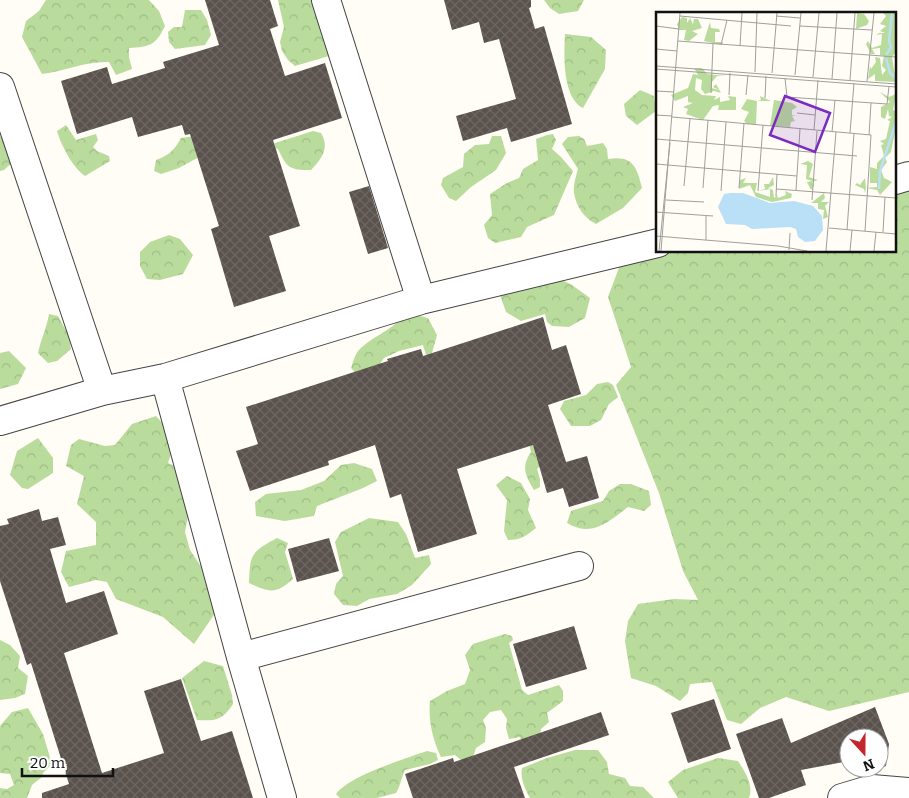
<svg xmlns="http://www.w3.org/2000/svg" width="909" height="798" viewBox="0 0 909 798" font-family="Bitter,serif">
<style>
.forest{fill:url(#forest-crowns)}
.building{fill:url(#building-cross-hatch)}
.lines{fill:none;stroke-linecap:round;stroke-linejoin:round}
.minor-casing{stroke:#444;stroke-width:30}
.minor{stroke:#fff;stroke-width:28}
.inset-river{fill:none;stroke:#b9e0f7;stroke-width:2.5}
.inset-road{fill:none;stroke:#a09f9a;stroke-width:1}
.view{fill:#7b2cbf;fill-opacity:0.15;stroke:#7b2cbf;stroke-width:2.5}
.inset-edge{fill:none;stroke:#111;stroke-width:2.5}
</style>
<defs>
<pattern id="forest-crowns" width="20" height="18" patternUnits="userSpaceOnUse" patternTransform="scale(1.25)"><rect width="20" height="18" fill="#b9dc9c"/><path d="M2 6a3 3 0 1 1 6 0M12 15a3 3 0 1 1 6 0" fill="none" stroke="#9ebc85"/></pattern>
<pattern id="building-cross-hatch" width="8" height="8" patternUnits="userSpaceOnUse" patternTransform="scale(1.25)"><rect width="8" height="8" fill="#5a524d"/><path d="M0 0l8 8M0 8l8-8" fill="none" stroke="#6d6662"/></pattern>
</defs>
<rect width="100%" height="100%" fill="#fffdf5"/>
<path class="forest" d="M46 0H149L159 11 165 26C156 45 150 47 129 48V57L132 69 116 75 109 62C86 61 65 71 42 74L22 37 26 21 39 11Z
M278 0H341L339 6 342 19 350 27 353 41 339 53 295 66 288 60 282 51 280 42 284 27Z
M544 0H584L578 11 559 14 550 8Z
M185 10H201L207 20 211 35 205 45 175 49 169 42 168 32 174 27H182Z
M565 34 591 37 606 50 605 69 583 108C562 97 564 55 565 34Z
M640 90 654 96 656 111 637 125 626 116 624 104Z
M66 125 76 140 96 134 98 140 93 147 97 151 109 156 110 161 85 176C73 168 61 145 57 131Z
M313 131 321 133C330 148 322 158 311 170 289 170 287 168 278 149L274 148 272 144Z
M553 134 556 140 552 149 561 157 573 171 554 215 527 227 521 237 495 243 488 238 484 225 492 215 490 194 507 183 519 178 523 169 538 160 536 139 547 135Z
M202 135 199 157 179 168 161 174 154 171 156 160C169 155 174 151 181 138Z
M0 136 11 144 15 160 4 170 0 171Z
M492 136H501L506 153 496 170 471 187 456 201 449 198 441 185 443 178 463 167 464 154 475 145 489 144Z
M579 136 584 139 587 146 603 143 607 149 608 159C632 155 637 166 642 188L623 208 596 224C584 218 576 206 574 193 573 186 576 176 578 169L562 144 568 137Z
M909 164V692L829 711 786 697 760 708 741 724 727 720 712 682 690 684 688 693 680 701 656 686 631 678 625 641 628 621 638 604 674 599 698 600 683 571 659 493 616 385 631 367 608 297 620 265 658 251H895V167Z
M169 235 180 239 193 255 183 274 160 280 147 279 140 266V252L150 242Z
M556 277 572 285 590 298 585 318 569 327 552 326 547 322 545 314 521 321 506 312 500 295 514 283Z
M49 314 58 316 69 336 71 349 57 361 48 363 38 353C41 339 47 327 49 314Z
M413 314 428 318 437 335 432 353 426 355 423 345 399 351 384 358 378 367 361 379 351 368C353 362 355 354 359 350 372 336 392 331 402 316Z
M9 351 26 368 18 384 0 389V353Z
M608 382 613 385 618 397 609 404 601 420 590 426H571L560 409 564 401 586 395 597 384Z
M156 416 164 425 172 451 168 463 205 480 189 511 185 532 190 550 200 565 235 584 194 644 163 617 116 599 107 582 96 580 69 587 61 572 66 551 96 545V522L77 504 84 476 66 466 71 445 79 439 105 446 115 445 132 424Z
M545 429 542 464 537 469 540 479V487L534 490C525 475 521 467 531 452L528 438Z
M38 438 53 458V473L28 489 22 488 10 475 17 451Z
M354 463 372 469 377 481 363 488 317 506 314 516 285 521 256 516 255 502 266 494 301 490 324 481 341 465Z
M507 476 521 483 530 499 528 510 536 528C526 536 521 540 508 540L504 531 507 500 496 485Z
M620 484H631L649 491 651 505 644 511 628 507C608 522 592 538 567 523L571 511 603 501 609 491Z
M369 518 398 522 406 534 415 558 429 555 431 564 412 585 397 594 369 599 357 606 343 605 334 594 336 584 343 576 335 542 341 532Z
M277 538 288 543 285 552 293 579C275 595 269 592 249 583 250 554 251 552 277 538Z
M505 634 512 636 513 640 509 643 522 690 528 695 559 685 563 691V701L547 713 549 722 541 729 540 736 523 746 520 737 509 739 506 728 507 719 501 710 490 712 483 720 486 728 485 742 476 748 473 757 461 760 455 755 441 757C433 740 428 721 430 701L447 691 465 684 470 670 465 655 473 644Z
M0 640 10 645 20 656 18 668 28 676 25 694 15 698 0 700Z
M204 661 223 666 232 695 233 704C222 721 215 721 197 720L182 678Z
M28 708 43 734 52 764 43 773 42 777 32 785 27 798H0V788L7 789 14 785 10 774 0 773V726L12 712Z
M575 750H598L607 762 609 774 625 778 630 786 643 787 654 798H530C525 789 520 778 522 768L547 758Z
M427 751 436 753 438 760 430 764 405 770C401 778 401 785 396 793L377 798H340L336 794C349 776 404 759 427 751Z
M718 758 738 761C745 772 754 785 749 798H678L668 782 683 770Z"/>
<path class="building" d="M205 0H270L278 26 270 29 285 76 325 63 342 118 273 140 300 226 269 236 286 291 234 307 211 229 219 226 190 134 185 135 182 125 138 137 132 117 77 134 61 81 107 67 112 84 165 68 163 62 219 45Z
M444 0H531V7L529 8 535 29 544 26 572 124 511 142 507 128 463 141 456 116 516 99 499 39 484 43 479 22 452 30Z
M369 186 388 248 368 254 349 192Z
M543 317 552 350 566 345 581 394 548 405 566 462 587 456 599 498 569 507 563 488 547 493 533 445 457 469 477 534 418 552 401 494 390 498 375 445 328 461 329 465 250 491 236 451 258 444 246 407 388 361 387 359 421 349 423 356Z
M39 509 42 521 58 517 66 545 50 549 66 603 104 591 118 634 64 653 102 773 164 753 144 691 181 679 201 741 232 731 253 798H42V793L69 784 31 663 27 665 0 581V526L9 524 7 519Z
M329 538 339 571 297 582 288 549Z
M574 626 587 669 526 687 513 644Z
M714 699 731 749 688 763 671 713Z
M875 707 889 744 886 766 864 774 861 768H879V738H849V761L801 770 806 785 769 798H759L736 734 782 718 791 743Z
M601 712 609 735 514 767 525 798H413L405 774 453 758 454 762Z"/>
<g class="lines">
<g class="minor-casing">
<path id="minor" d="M326 0 421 300
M0 87 102 391
M895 180 909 176
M165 378 241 657 282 798
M0 421 102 391 165 378 421 300 658 243
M241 657 579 566
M842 798 872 789 909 792"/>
</g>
<use href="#minor" class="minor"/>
</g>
<g transform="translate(656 12)">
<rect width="240" height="240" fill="#fffdf5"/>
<path d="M201 1 208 2 213 9 211 13 200 17ZM227 1H240V40L236 45 240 70 219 69V62L212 67 214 54 215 57 220 50 219 45 224 46 226 63 230 58 226 54 228 44 224 43V36L216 37 219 42H215L210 32 212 29 216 36 225 33 226 22 220 23 223 21H229L224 19 230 14 224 12 230 4ZM26 5 31 6V11L34 6 37 12 38 7H42L46 16 36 19 42 22 33 29 28 28 30 18H23L21 12ZM54 10 55 16 63 17 64 20H59V30H67L66 33 48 29ZM38 56H46L51 62 70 64H61L56 70V76L63 78 57 75 60 72 65 81 58 79 49 82 45 77 46 68 40 66 39 78 46 83 60 84 58 88 64 85V90L74 88 72 84 80 85V98H62L63 93 57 94 47 108 30 102 32 97 27 95 37 91 32 90V84L19 89 15 83 32 76 37 62 42 63ZM224 80 233 85 240 82 237 98 240 99V114L235 140 229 146 231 150 225 158 228 166 236 170 224 183 221 178 210 176 209 181 208 177 199 173 201 171 204 173 209 166 210 176 221 175V171H214V155L221 157V151L228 144 225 133 228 132 224 129 230 127 234 109 231 108 236 105 233 104 232 97 229 107 225 105V95L234 90ZM104 84 115 89H101L100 112H91L88 109 93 100 85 97 91 87 101 89 105 88ZM118 88 136 91 141 95 136 98V103L141 104H136L139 109 135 110 134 115 114 114ZM152 149 157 152 153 165 162 168 156 170 158 173 155 178 151 170 156 169 150 167 151 153 144 152ZM117 165 118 173 112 176 117 178 118 186 121 183 122 186 130 183 129 179 136 182 135 186 116 190 100 185 94 173 83 177 84 168 90 166 87 171H101L99 180 114 185V177L103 179 109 177 108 172H113ZM168 181 169 186 165 190H173L169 194 172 205 167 207 168 198 162 197V191H155Z" fill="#b9dc9c"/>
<path d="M75 181H87L114 191 138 189 157 194 166 204 167 218 159 229 149 230 142 225 140 217 134 215 96 217 89 213 70 212 62 195 68 182Z" fill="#b9e0f7"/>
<path class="inset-river" d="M230 43 235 35 233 29 236 1M230 46 234 61 240 66M223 177 224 159 240 110"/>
<path class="inset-road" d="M24 4 135 14M120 4 144 6M0 14 23 17M144 14 216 18M22 29 240 45M65 33 71 8M84 34 86 1M0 37 21 39M0 54 240 72M0 57 240 75M99 60 101 1M116 61 121 1M139 63 145 1M157 65 163 1M129 66 131 85 231 92 233 74M176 67 181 1M194 68 199 1M211 69 218 1M0 79 18 80M55 81 57 32M73 83 74 61M90 83 92 63M109 86 110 64M141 101 159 103M0 103 16 104M16 105 215 123 209 219M158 118 162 68M176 120 179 88M194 121 198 71M213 123 215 91M0 127 201 144M0 152 141 164M28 174 34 107M47 176 52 108M83 176 88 111M120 177 240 186M140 178 144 117M65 179 70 110M102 179 107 113M120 184 121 162M10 188 48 190M156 188 161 119M0 200 57 204M173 216 240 222M191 218 198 121M227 220 229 185M0 224 122 234 151 239M50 228V204M133 238 134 221M3 239 14 131M5 239 24 1M170 239 180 120M194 239 196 218M218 239 220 220"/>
<path class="view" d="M129 84 174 101 159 140 114 123Z"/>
<rect width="240" height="240" class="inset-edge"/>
</g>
<g transform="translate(864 753) rotate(159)"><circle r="24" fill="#ffffff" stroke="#a0a0a0"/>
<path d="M0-4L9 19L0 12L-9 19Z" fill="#c4262e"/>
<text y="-8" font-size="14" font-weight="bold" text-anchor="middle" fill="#111111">N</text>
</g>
<path d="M22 768v8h91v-8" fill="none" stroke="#111111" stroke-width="2.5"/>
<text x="30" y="768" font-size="15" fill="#111111" stroke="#ffffff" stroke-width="4" paint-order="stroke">20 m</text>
</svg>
